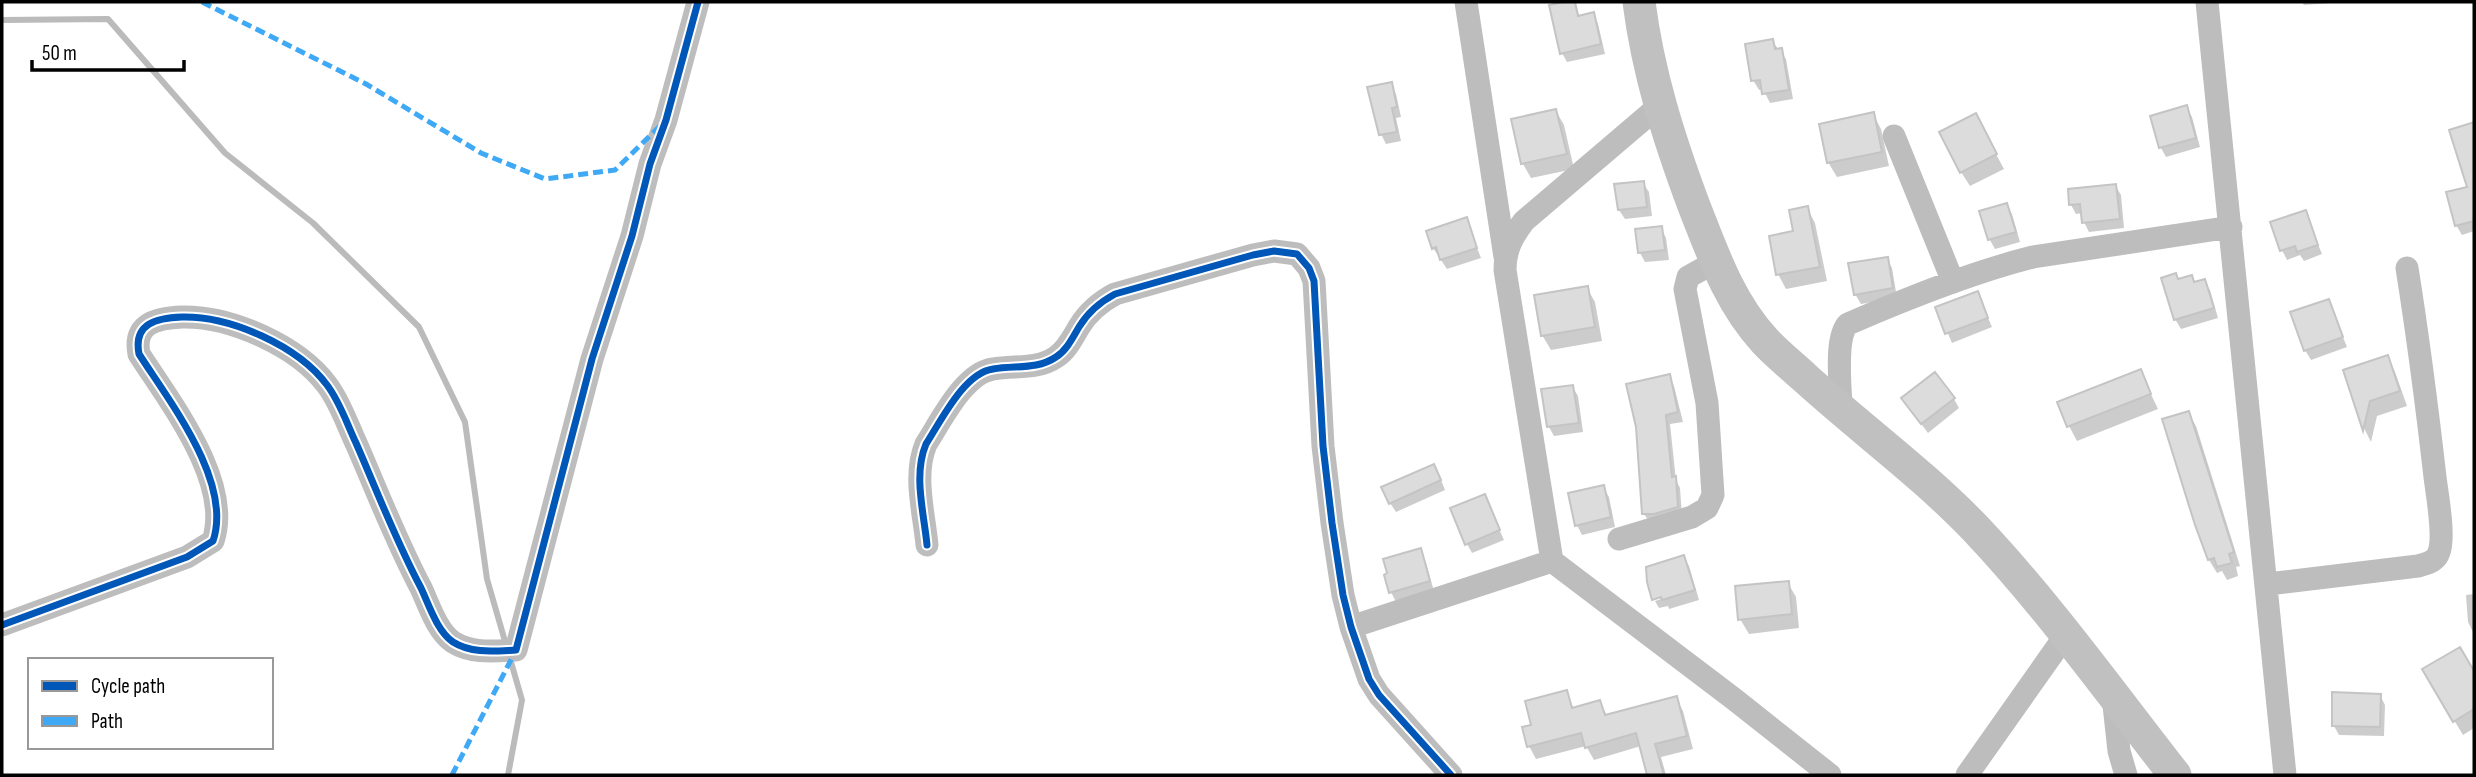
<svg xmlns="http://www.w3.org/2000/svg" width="2476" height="777" viewBox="0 0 2476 777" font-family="'Sofia Sans Condensed',sans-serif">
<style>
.shadow{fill:#0003}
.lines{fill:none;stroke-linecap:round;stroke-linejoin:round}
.stream{stroke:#bbb;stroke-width:6}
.building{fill:#dcdcdc;stroke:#c4c4c4;stroke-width:2}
.street{stroke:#bdbdbd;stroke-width:23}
.secondary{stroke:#c0c0c0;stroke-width:33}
.quiet{stroke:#3fa9f5;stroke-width:5;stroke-dasharray:10 5;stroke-linecap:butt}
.cycleway-casing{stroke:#fff;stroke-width:11}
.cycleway{stroke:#0057b8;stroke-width:7}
</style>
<rect width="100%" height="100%" fill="#fff"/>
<path class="shadow" d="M1574 2 1580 17 1593 14 1598 24 1605 54 1567 62 1562 53 1551 6Z
M2302 2H2343L2304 5Z
M1772 41 1786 59 1793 99 1770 103 1763 89 1759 90 1753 80Z
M1391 84 1396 94 1401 117 1396 118 1401 141 1386 144 1381 134Z
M2186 108 2192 117 2200 147 2166 157 2161 148 2152 117Z
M1556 111 1564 125 1574 169 1531 178 1523 164 1513 121Z
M1873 114 1881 129 1889 166 1837 177 1828 162Z
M1983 130 2004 169 1970 186 1961 172Z
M1643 183 1649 192 1652 216 1625 219 1619 210Z
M2115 185 2121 195 2124 228 2089 232 2084 222 2083 213 2076 214 2071 205Z
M2474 187V231L2462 235 2456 225 2448 194Z
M2006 205 2012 214 2020 242 1995 249 1990 240 1982 212Z
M1807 208 1815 223 1827 281 1786 289 1778 274Z
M2305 212 2322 254 2304 261 2300 255 2287 260 2282 250Z
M1466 220 1481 258 1447 269 1433 248Z
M1661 228 1666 238 1669 260 1645 262 1640 253 1637 231Z
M1887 259 1892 268 1897 298 1861 304 1855 294Z
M2179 281 2195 284 2204 281 2210 290 2218 318 2181 329 2175 319Z
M1587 288 1595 302 1602 341 1551 350 1542 335Z
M1977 293 1992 327 1952 343 1937 308Z
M2328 301 2347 347 2311 360 2305 350Z
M2387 357 2395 372 2407 406 2377 416 2371 442 2365 430 2345 371Z
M2140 371 2158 409 2077 441 2069 426Z
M1669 376 1674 386 1683 422 1670 424 1676 480 1680 488 1682 516 1650 523 1644 514Z
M1572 386 1578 396 1583 432 1554 436 1549 427Z
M1954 399 1959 408 1928 433 1909 408Z
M2188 413 2196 426 2240 566 2236 567 2238 576 2227 580 2222 571 2217 573 2209 560 2196 524Z
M1439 475 1445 490 1396 512 1390 503Z
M1603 487 1609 497 1615 527 1582 535 1577 525Z
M1484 496 1504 540 1472 553 1467 544Z
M1420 550 1425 560 1434 591 1396 602 1391 592Z
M1683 557 1689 566 1699 600 1669 609 1668 606 1659 608 1655 601 1670 596Z
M1788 583 1796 597 1799 628 1749 634 1740 619Z
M2474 594V632H2473L2468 622 2466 595Z
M2459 649 2474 675V728L2463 735 2424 670Z
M1566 692 1574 709 1600 702 1607 716 1676 698 1683 711 1693 749 1661 757 1666 775H1647L1641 746 1594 760 1586 746 1536 759 1529 746 1533 726Z
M2380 695 2385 705 2384 736 2339 735 2334 726Z"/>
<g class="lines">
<path class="stream" d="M2 20 108 19 225 153 313 223 419 327 465 422 487 579 522 700 508 775"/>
</g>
<path class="building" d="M1564 2H1575L1578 16 1594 12 1601 44 1560 54 1549 5Z
M1773 39 1775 49 1782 48 1789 90 1762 94 1760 80 1751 81 1745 44Z
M1392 82 1397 107 1392 108 1397 132 1379 135 1367 87Z
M2187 105 2196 138 2159 148 2150 116Z
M1556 109 1567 154 1521 164 1511 119Z
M1874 112 1882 152 1827 163 1819 124Z
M1976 113 1997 154 1960 173 1939 132Z
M2474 122V221L2455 226 2446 192 2467 187 2449 130Z
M1644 181 1647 207 1618 210 1614 184Z
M2116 184 2120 219 2082 223 2080 204 2069 205 2068 189Z
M2007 203 2016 232 1988 240 1979 211Z
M1808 206 1820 267 1776 275 1769 236 1793 231 1789 210Z
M2306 210 2318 245 2297 252 2295 246 2280 251 2270 222Z
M1467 217 1477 248 1440 260 1436 247 1432 249 1426 231Z
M1662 226 1665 250 1638 253 1635 229Z
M1888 257 1893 288 1854 295 1848 263Z
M2176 273 2178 279 2192 275 2194 282 2205 279 2214 308 2174 320 2161 278Z
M1588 286 1595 327 1541 336 1534 295Z
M1978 291 1988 318 1945 334 1935 307Z
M2329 299 2343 337 2304 351 2290 312Z
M2388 355 2400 391 2370 401 2363 431 2343 370Z
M2141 369 2151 394 2067 427 2057 402Z
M1935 372 1955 398 1921 424 1901 398Z
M1670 374 1678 412 1666 415 1672 477 1676 476 1678 507 1654 514H1642L1636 427 1626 384Z
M1573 385 1579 423 1547 427 1541 389Z
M2189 411 2234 552 2229 554 2232 563 2217 567 2214 558 2208 560 2195 525 2162 419Z
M1434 464 1441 480 1389 504 1381 487Z
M1604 485 1611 517 1575 526 1568 493Z
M1485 494 1500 530 1465 545 1450 508Z
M1421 548 1430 581 1389 593 1384 575 1387 573 1383 559Z
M1684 555 1695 590 1662 600 1661 597 1652 600 1647 582 1646 567Z
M1789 581 1792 614 1738 620 1735 586Z
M2460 647 2474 671V709L2453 722 2422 669Z
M1567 690 1572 708 1600 700 1605 715 1677 696 1687 736 1655 744 1664 775H1647L1636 733 1585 748 1581 733 1527 747 1522 727 1531 725 1525 701Z
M2332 692 2381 694 2380 727 2332 726Z"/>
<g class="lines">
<path class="street" d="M1466 2 1505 257
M2207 2 2285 775
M1659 106 1524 221C1512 237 1505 250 1505 270L1552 561 1734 699 1830 775
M1894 136 1953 282
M1841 410C1841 390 1834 338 1848 324 1908 298 1970 273 2033 257L2231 227
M1619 539 1692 517 1707 508 1713 495 1707 403 1685 289 1688 277 1715 262
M927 545C924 513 913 475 926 444 941 421 964 373 993 369 1015 365 1037 370 1056 357 1067 350 1073 337 1079 327 1088 312 1100 302 1115 294L1253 255 1274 251 1297 254 1309 268 1314 281 1323 446 1332 523 1343 595 1351 627 1369 679 1379 695 1451 775
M2268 584 2418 566C2427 563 2436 562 2439 552 2445 536 2437 494 2435 477 2427 407 2418 337 2407 268
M2 625 187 557 213 541C233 482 169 401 139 354 133 323 157 318 182 317 231 316 298 346 327 385 340 402 347 424 356 443 377 491 396 541 421 588 429 605 437 631 453 642 472 654 495 651 516 650L592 359 632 236 650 164 666 120 698 2
M1351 627 1552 561
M2113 696 2119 751 2126 775
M1967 775 2065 636"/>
<path class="secondary" d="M1639 2C1648 73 1669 139 1694 206 1713 254 1729 302 1765 341 1777 354 1791 365 1804 377 1860 428 1922 473 1975 528 2047 604 2110 692 2175 775"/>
<path class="quiet" d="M202 2 366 84 481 153 545 179 615 170 661 125
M452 775 516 650"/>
<g class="cycleway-casing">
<path id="cycleway" d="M927 545C924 513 913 475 926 444 941 421 964 373 993 369 1015 365 1037 370 1056 357 1067 350 1073 337 1079 327 1088 312 1100 302 1115 294L1253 255 1274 251 1297 254 1309 268 1314 281 1323 446 1332 523 1343 595 1351 627 1369 679 1379 695 1451 775
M2 625 187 557 213 541C233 482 169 401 139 354 133 323 157 318 182 317 231 316 298 346 327 385 340 402 347 424 356 443 377 491 396 541 421 588 429 605 437 631 453 642 472 654 495 651 516 650L592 359 632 236 650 164 666 120 698 2"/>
</g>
<use href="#cycleway" class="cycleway"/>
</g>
<rect width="2476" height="777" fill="none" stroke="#000000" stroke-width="7"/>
<rect x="28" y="658" width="245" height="91" fill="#ffffff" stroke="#999999" stroke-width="2"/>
<rect x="42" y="681" width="35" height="10" fill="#0057b8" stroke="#999999" stroke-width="2"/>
<text x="91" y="693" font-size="21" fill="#000000">Cycle path</text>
<rect x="42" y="716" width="35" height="10" fill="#3fa9f5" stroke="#999999" stroke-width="2"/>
<text x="91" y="728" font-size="21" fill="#000000">Path</text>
<path d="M32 60v10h152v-10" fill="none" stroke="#000000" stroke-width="3.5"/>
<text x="42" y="60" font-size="21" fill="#000000" stroke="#ffffff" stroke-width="5" paint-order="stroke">50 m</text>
</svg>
